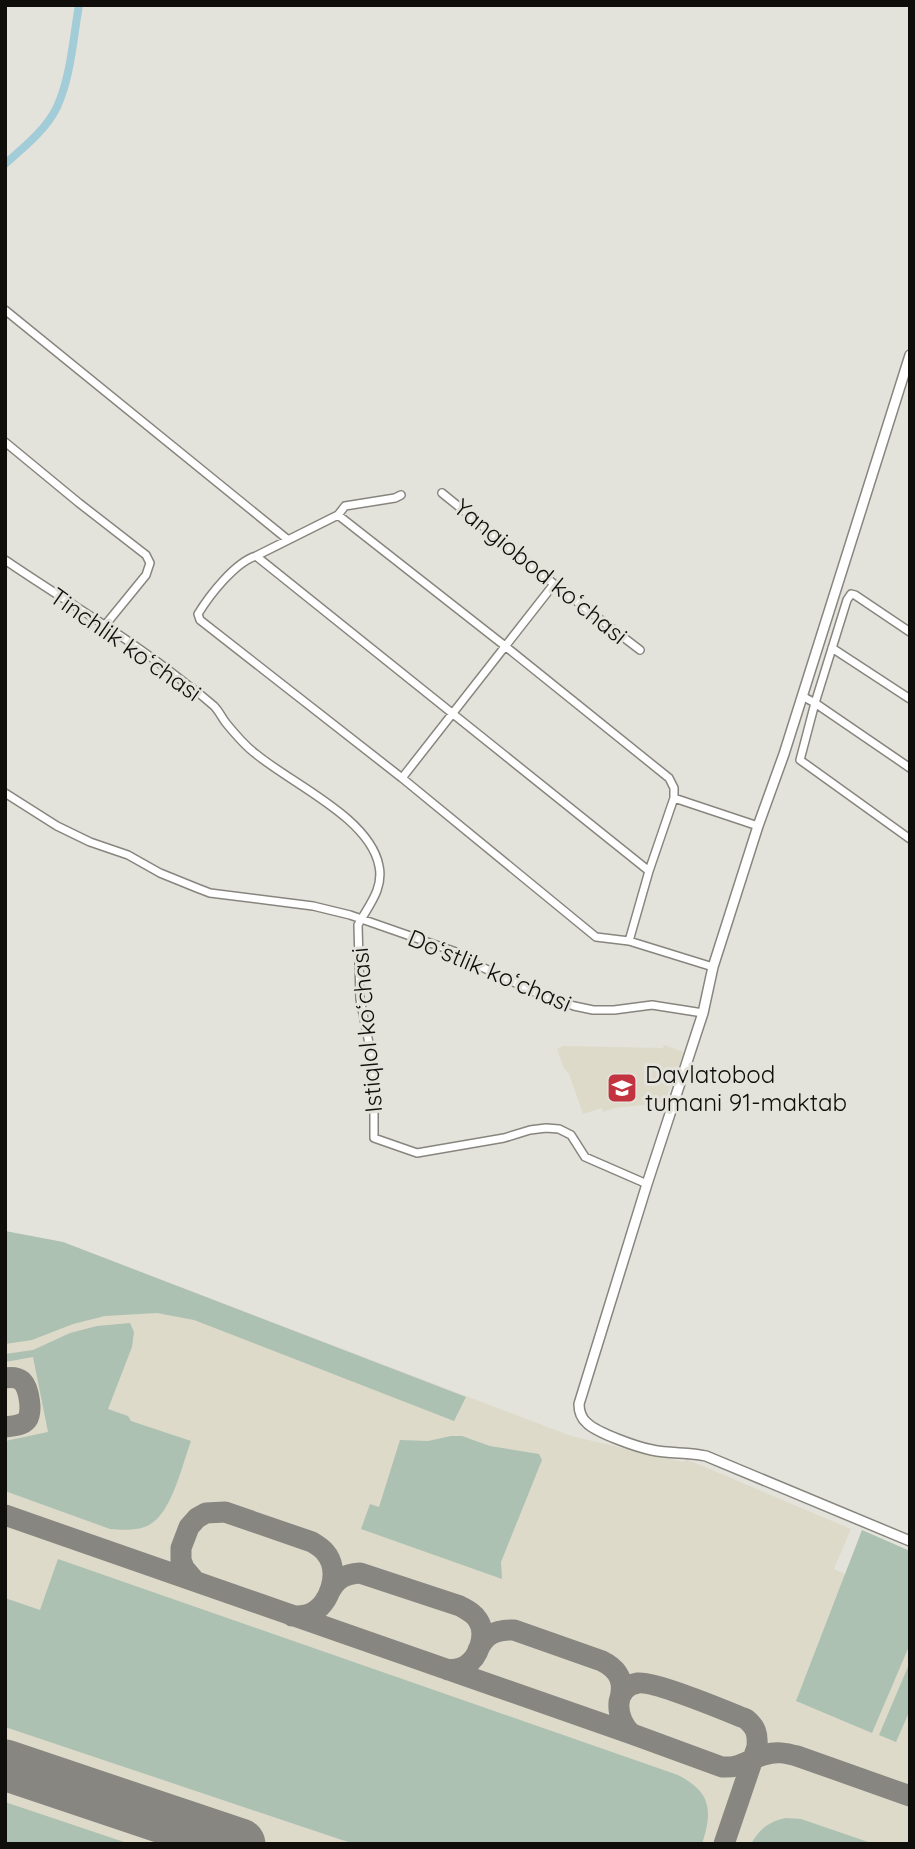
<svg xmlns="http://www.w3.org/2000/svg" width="915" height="1849" viewBox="0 0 915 1849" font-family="Quicksand,sans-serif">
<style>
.built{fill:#dddaca}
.green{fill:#acc1b2}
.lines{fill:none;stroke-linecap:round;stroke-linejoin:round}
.canal{stroke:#a2ccd7;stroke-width:8}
.taxiway{stroke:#878680;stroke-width:21}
.runway{stroke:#878680;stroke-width:51}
.minor-casing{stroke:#87857e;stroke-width:10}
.tertiary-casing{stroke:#87857e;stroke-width:12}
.minor{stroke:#fff;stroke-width:7}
.tertiary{stroke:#fff;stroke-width:9}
.labels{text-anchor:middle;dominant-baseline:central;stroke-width:6;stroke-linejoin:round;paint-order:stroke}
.street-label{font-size:24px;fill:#0f0e0b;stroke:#e4e3db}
.poi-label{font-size:24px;fill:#0f0e0b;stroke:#e4e3db;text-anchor:start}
</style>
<rect width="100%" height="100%" fill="#e4e3db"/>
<path class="built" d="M664 1045 684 1052 664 1103 614 1108 603 1112 602 1108 583 1114 569 1074 564 1068 557 1049 563 1046 663 1048Z
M5 1231 63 1242 571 1436 684 1462 686 1459 851 1529 834 1569 897 1598 910 1632V1844H5Z"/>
<path class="green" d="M5 1231 63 1242 466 1397 454 1421 194 1320 157 1313 105 1316 73 1324 32 1340 5 1344Z
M130 1323 134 1332 132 1347 108 1409 128 1416 131 1421 191 1441C182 1465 172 1513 149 1525 138 1531 122 1530 110 1529L5 1491V1441L48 1432 33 1357 5 1362V1354L33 1350 70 1333 97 1326Z
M451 1436H462L490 1446 539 1454 542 1460 501 1562 502 1579 361 1529 370 1504 379 1507 400 1440 428 1441Z
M862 1530 910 1551V1644L872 1733 796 1701Z
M58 1559 678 1775C711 1792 713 1810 702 1844H354L5 1727V1598L40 1610Z
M910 1662V1710L896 1742 879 1735Z
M5 1802 130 1844H5Z
M786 1818 801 1819 874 1844H751C759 1829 770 1821 786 1818Z"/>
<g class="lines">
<path class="canal" d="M5 164C23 148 46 130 57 107 71 76 73 39 79 5"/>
<path class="taxiway" d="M5 1378C11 1377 17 1377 22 1381 29 1388 33 1412 27 1420 22 1426 12 1426 5 1427
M5 1515 632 1734 722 1767C742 1768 747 1760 764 1755 776 1751 786 1753 797 1756L910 1796
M196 1582 184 1568 181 1560V1548L189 1527 197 1518 206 1513 225 1512 312 1542C317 1545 322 1548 325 1552 341 1570 331 1606 309 1614 304 1616 298 1616 292 1616
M329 1593C336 1579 344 1574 360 1573L460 1606C467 1610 474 1613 478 1620 487 1634 479 1658 465 1666 460 1669 454 1669 448 1670
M478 1650C485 1634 497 1629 514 1630L602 1661C620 1670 625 1683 619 1702
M632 1734C615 1720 612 1687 638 1683 655 1681 726 1711 746 1719 756 1727 758 1734 757 1747L724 1844"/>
<path class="runway" d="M5 1765 240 1844"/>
<g class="minor-casing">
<path id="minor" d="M5 310 287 539
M5 442 79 503 146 555 150 563 146 575 106 624
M442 493 554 584 640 650
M338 515 345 506 395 498 401 495
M256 556 649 871
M5 560C65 601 128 637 185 683 195 690 205 698 214 706 219 711 222 718 226 723 235 734 245 746 256 754 292 784 370 818 379 866 384 889 368 906 358 925L360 999 372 1058 374 1078V1138L417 1153 504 1138 530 1130 546 1128 559 1129 571 1135 585 1157 647 1184
M832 648 910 699
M802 696 815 703 847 600 851 594 855 595 910 632
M910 768 815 703 800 760 910 839
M402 778 554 584
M5 793 57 826 90 842 128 855 160 873 197 888 210 893 313 906 350 915 456 952 469 961 537 993 574 1006 593 1010H614L652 1005 703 1013
M629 941 649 871 674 798
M713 967 629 941 596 937 402 778 200 620 198 614C209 596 235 562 256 556L338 515 505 646 669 778 674 788V798L758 826"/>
</g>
<g class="tertiary-casing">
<path id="tertiary" d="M910 355 784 754 758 826 713 967 703 1013 647 1184 579 1404C579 1411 581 1418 587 1423 597 1433 637 1447 652 1450 670 1454 688 1452 706 1456L910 1541"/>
</g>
<use href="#minor" class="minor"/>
<use href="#tertiary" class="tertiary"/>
</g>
<defs>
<g id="school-square" transform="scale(1.575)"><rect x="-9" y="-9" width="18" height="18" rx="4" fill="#c3333f" stroke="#e4e3db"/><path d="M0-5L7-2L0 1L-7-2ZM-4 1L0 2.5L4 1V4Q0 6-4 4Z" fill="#fff"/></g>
</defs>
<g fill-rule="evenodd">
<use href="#school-square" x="622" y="1088"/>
</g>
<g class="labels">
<g class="street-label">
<text transform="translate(541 571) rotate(39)">Yangiobod koʻchasi</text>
<text transform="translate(126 644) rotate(35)">Tinchlik koʻchasi</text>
<text transform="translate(490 970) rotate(23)">Doʻstlik koʻchasi</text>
<text transform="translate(366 1030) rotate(-95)">Istiqlol koʻchasi</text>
</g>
<g class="poi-label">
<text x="645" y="1074">Davlatobod<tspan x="645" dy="28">tumani 91-maktab</tspan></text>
</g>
</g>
<rect width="915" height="1849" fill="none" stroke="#0f0e0b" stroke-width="14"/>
</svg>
